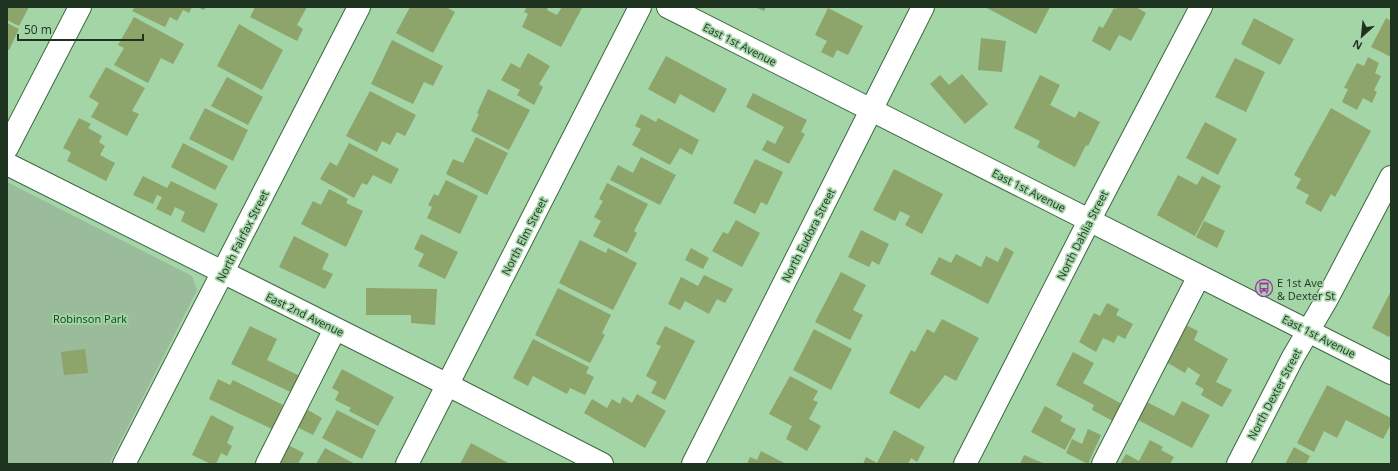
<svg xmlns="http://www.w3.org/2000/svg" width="1398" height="471" viewBox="0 0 1398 471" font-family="'Open Sans',sans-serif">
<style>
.green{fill:#9abc9b}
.building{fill:#8da46b}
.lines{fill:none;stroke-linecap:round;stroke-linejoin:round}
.minor-casing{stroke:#3c6a41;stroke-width:24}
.minor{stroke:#fff;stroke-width:22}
.labels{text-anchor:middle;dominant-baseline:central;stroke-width:3.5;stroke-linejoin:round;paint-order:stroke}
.street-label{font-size:11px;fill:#1e3220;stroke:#a4d5a7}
.poi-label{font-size:11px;fill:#1e3220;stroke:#a4d5a7;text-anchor:start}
.park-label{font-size:11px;fill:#0e4318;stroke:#a4d5a7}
</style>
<rect width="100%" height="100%" fill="#a4d5a7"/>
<path class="green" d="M7 182 192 276 197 290 109 464H7Z"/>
<path class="building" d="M7 7H29L19 26 7 20Z
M135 7H192L189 13 183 10 177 21 170 17 165 27 132 11Z
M197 7H206L204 10Z
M255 7H307L297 25 303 29 297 41 250 17Z
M410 7H446L455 12 433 53 396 33Z
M527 7H548L547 10 557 15 562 7 582 8 561 47 522 27 528 14 524 12Z
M755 7H766L764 11Z
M985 7H1050L1036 34Z
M1117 7H1136L1146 13 1131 41 1119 35 1110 51 1092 41 1099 26 1103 28 1114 8 1116 9Z
M828 8 863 26 848 55 837 50 833 58 821 52 827 41 815 35Z
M134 17 184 44 173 64 161 58 148 83 114 65 124 48 118 45Z
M1254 18 1294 39 1280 65 1241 44Z
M1386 18 1391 21V57L1371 47Z
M7 23 19 29 9 50H7Z
M239 24 283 50 262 90 217 66Z
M981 38 1006 41 1002 72 978 70Z
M392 40 443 66 433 86 424 82 413 104 371 84Z
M528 53 550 66 539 84 543 87 534 105 517 95 520 90 501 80 511 63 520 68Z
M666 56 727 89 714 113 680 94 675 104 648 89Z
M1368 57 1379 63 1375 73 1381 76 1374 90 1377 92 1372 103 1363 98 1357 110 1342 102 1348 89 1344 88 1357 63 1364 66Z
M1235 58 1265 72 1246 112 1215 97Z
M106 67 145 88 132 111 139 114 127 136 91 117 99 103 89 97Z
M962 74 988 104 965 124 930 84 940 75 949 85Z
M1040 75 1060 85 1050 105 1075 118 1079 111 1100 122 1088 146 1086 145 1075 167 1037 147 1040 141 1014 128Z
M227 77 263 97 248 125 211 106Z
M488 89 530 110 509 150 471 131 479 114 477 113Z
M370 91 416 115 405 136 397 132 390 145 382 141 377 152 346 136Z
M753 93 807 120 801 132 805 134 789 164 762 150 767 140 775 144 784 127 746 107Z
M205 108 248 130 233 161 189 139Z
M1331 108 1371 131 1335 197 1331 194 1321 212 1305 203 1309 195 1296 188 1301 179 1294 175Z
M641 114 656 122 658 118 699 140 692 155 680 148 670 165 632 145 641 129 635 126Z
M79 118 91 124 88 128 102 136 99 142 105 146 100 155 115 163 106 181 67 161 71 152 63 148Z
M1205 122 1237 139 1218 175 1186 158Z
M476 137 508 153 487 195 446 174 453 159 463 163Z
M183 143 228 166 215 190 171 167Z
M349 143 399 169 391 184 373 175 367 185 362 183 354 198 320 179 330 162 337 166Z
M641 157 676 175 660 205 610 180 618 165 633 173Z
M755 159 783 172 767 205 761 202 755 214 733 203Z
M894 169 943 194 922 234 905 225 910 216 900 211 895 221 873 210Z
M1178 175 1197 185 1202 176 1221 186 1195 236 1157 215Z
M143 176 167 188 171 181 218 204 204 233 181 221 185 212 175 207 171 216 156 209 162 197 157 195 153 204 133 195Z
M446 180 478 196 460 234 427 218 432 207 428 205 434 194 438 196Z
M607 183 648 204 634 231 637 233 627 253 593 236 601 221 594 217 603 201 599 199Z
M329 189 348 199 346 203 363 211 346 247 301 224 313 201 321 205Z
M736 220 760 233 742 267 712 251 723 232 728 234Z
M1204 221 1225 231 1217 248 1196 237Z
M861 230 889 244 879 265 872 261 869 267 848 257Z
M421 234 458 252 445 279 418 266 424 254 414 249Z
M294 236 329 254 322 269 333 274 325 289 279 267Z
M580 240 606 253 608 248 637 263 613 310 559 283Z
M1005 247 1014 252 988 304 930 274 939 257 951 263 956 254 981 267 986 256 998 262Z
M691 248 709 258 703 269 685 260Z
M841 272 866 285 853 310 863 315 850 340 815 322Z
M704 275 733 289 725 303 717 299 709 314 685 301 680 310 668 304 681 277 698 286Z
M366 288 437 289 435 325 411 323V315H366Z
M558 288 611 315 602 333 605 335 590 363 535 335Z
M1391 291V333L1389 337 1372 328Z
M1107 303 1119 309 1116 315 1133 324 1125 339 1118 335 1114 343 1103 338 1096 352 1079 342 1094 313 1100 316Z
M942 319 979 338 956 381 945 375 919 409 889 393 911 350 915 352 927 329 934 333Z
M1186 325 1198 331 1194 340 1228 359 1216 382 1232 390 1222 407 1201 395 1204 389 1195 384 1200 375 1188 367 1185 373 1166 362Z
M250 326 277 339 267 360 304 378 297 395 231 364Z
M665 326 695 341 665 400 651 393 657 382 646 376 661 346 656 344Z
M814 329 852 349 831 390 793 370Z
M533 339 589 367 586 373 594 377 585 395 570 388 567 394 533 376 528 386 513 378Z
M85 349 88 373 64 375 61 352Z
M1073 352 1094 363 1083 383 1122 404 1113 421 1092 410 1094 405 1056 385Z
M342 369 394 397 378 426 349 411 351 408 335 400 339 392 332 388Z
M790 376 818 391 813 400 818 402 809 419 821 426 807 451 786 439 792 426 769 414Z
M218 379 230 385 233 380 283 405 272 429 209 399Z
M1327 385 1391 418V424L1383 439 1346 420 1337 438 1324 431 1314 452 1297 443Z
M637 394 666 411 645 448 584 413 592 399 607 408 612 399 620 404 623 397 632 403Z
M1182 401 1210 415 1192 448 1138 420 1147 402 1174 416Z
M1045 406 1063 416 1060 421 1076 429 1065 450 1031 432Z
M306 409 322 418 313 435 297 427Z
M337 410 376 430 362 459 322 438Z
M211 415 234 427 227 443 232 446 227 456 221 453 216 464H211L192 455Z
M1088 429 1101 435 1088 464 1066 453 1072 439 1082 444Z
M894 430 925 447 917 462 911 458 908 464H863L866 457 877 463Z
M1150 440 1163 447 1161 450 1174 457 1170 464H1120L1126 454 1139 461Z
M471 443 510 464H460Z
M288 445 304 453 298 464H285L280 462Z
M1294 447 1310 456 1306 464H1285Z
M325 448 355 464H316Z
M761 451 786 464H747L750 457 757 460Z
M1024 455 1045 464H1020Z"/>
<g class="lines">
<g class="minor-casing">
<path id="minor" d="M668 7 1391 373
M7 148 80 7
M7 164 448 385 602 464
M124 464 359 7
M267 464 335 329
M407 464 640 7
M693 464 923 7
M965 464 1089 221 1201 7
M1103 464 1199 276
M1238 464 1293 357 1327 299 1391 177"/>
</g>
<use href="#minor" class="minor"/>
</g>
<defs>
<g id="bus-ring" transform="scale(0.9)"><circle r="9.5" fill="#a4d5a7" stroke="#9d3aa0" stroke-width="1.5"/><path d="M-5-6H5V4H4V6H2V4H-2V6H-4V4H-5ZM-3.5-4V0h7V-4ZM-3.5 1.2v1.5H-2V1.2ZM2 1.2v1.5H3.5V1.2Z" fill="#9d3aa0"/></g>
</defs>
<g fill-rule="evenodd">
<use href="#bus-ring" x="1264" y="288"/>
</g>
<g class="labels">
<g class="street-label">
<text transform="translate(740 44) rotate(27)">East 1st Avenue</text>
<text transform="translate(1029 190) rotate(27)">East 1st Avenue</text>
<text transform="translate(808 235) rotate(-63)">North Eudora Street</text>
<text transform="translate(1082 235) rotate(-63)">North Dahlia Street</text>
<text transform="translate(242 236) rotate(-63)">North Fairfax Street</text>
<text transform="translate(524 236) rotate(-63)">North Elm Street</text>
<text transform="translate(305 314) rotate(26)">East 2nd Avenue</text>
<text transform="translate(1319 336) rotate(27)">East 1st Avenue</text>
<text transform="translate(1274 394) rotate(-62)">North Dexter Street</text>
</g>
<g class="poi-label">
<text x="1277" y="282">E 1st Ave<tspan x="1277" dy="13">&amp; Dexter St</tspan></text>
</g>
<g class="park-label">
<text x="90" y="318">Robinson Park</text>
</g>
</g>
<rect width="1398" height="471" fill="none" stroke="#1e3220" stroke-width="16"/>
<g transform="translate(1362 36) rotate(207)" stroke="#a4d5a7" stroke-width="3" paint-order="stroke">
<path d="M0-3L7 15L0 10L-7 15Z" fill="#1e3220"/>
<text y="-6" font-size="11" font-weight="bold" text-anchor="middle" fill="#1e3220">N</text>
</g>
<path d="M18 34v6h125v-6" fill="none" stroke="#1e3220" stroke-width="2"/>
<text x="24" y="34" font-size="12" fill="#1e3220" stroke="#a4d5a7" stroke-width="3" paint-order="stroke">50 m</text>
</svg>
